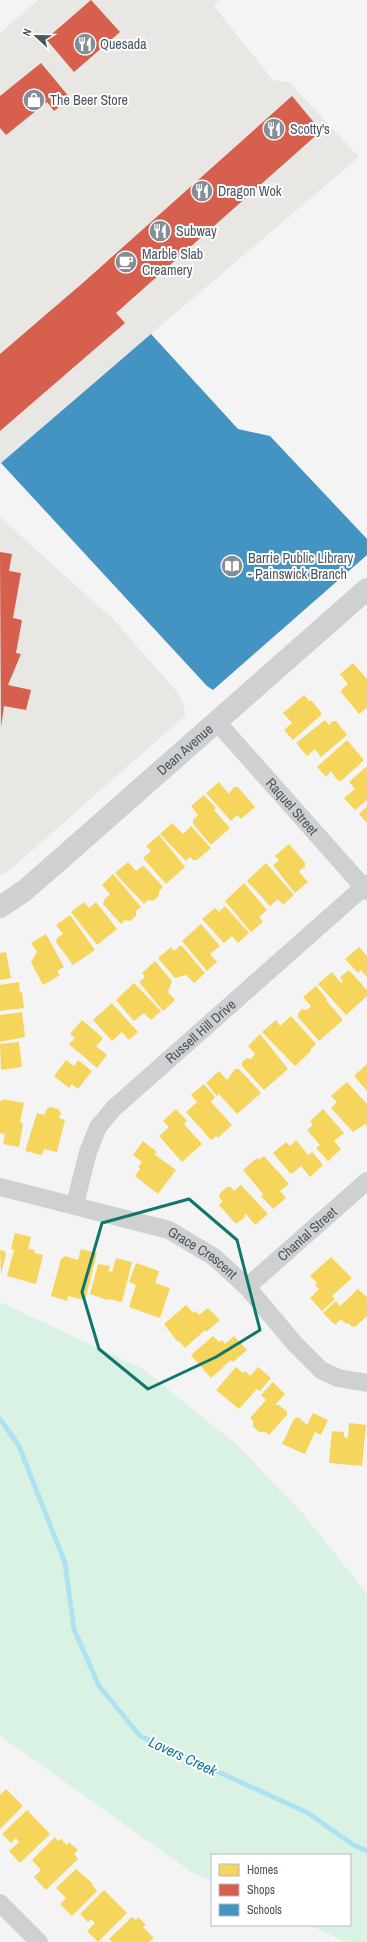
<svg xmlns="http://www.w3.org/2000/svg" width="367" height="1942" viewBox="0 0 367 1942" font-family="'Archivo Narrow',sans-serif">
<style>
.commercial{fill:#e8e7e3}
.green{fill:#d9f2e3}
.homes{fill:#f6d55c}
.shops{fill:#d6604d}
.schools{fill:#4393c3}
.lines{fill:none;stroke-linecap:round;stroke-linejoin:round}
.stream{stroke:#aee2f0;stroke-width:5}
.minor{stroke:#ced0d2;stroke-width:18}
.tertiary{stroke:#ced0d2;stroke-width:22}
.marked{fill:none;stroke:#0f766e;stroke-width:3;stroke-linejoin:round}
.labels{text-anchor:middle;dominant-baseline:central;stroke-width:4;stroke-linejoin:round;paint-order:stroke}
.poi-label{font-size:14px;fill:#4a5661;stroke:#fff;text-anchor:start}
.street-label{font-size:14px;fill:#4a5661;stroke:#fff}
.water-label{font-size:15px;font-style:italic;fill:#0c7c9b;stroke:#fff}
</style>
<rect width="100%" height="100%" fill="#f4f4f4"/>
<path class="commercial" d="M38 0H220L214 6 273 80 290 83 359 157 151 334 1 463 0 467V33Z
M0 517 115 621 177 692 184 705 185 716 12 868 0 876Z"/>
<path class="green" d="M0 1302 143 1369 237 1445 305 1516 367 1594V1942H346L309 1925H350V1855H212V1881L193 1873 0 1736Z"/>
<path class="homes" d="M353 663 367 679V708L359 714 341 692 342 689 348 684 340 674Z
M304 695 309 701H312L322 714 293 740 284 730 292 723 283 713Z
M325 720 329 725 333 721H336L347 735 321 757 315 749 307 756 296 743Z
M347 740 364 760 341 781 337 780 331 771 326 777 317 767Z
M367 766V800L355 810 344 798 355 789 349 782Z
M219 782 229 794 234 787H238L255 807 241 819 237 815 231 821 206 793Z
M204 795 216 808 214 810 230 828 211 845 193 824V820L198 815 191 806Z
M367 806V823L359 814Z
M172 823 183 834 191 826 211 848 197 860H193L190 857 186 861 160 834Z
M159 835 185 867 166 884 143 858 151 851 146 846Z
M289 844 305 863V867L300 870V873L308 882 295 893 273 865 279 860 275 856Z
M128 862 136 871 142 866 145 867 163 887 159 891V895L153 901 148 900 144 904 115 873Z
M266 863 294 895 283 905 278 899 270 906 247 881Z
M113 874 141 907 136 911V916L130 921 125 920 121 924 103 904 104 900 110 894 102 885Z
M244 883 267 910 259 917 263 922 251 932 225 901Z
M84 902 89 908 96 902 117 929 97 945 71 912Z
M225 906 249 933 238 943 232 936 224 943 202 919 215 908 219 912Z
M70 915 95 950 73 965 56 942 57 938 63 934 56 925Z
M201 924 220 946 210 954 217 962 207 971 182 941Z
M46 934 64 967 57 971 60 975 43 985 31 962 37 952 31 943Z
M181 945 205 973 194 983 186 975 175 978 158 958 171 947 174 951Z
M359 947 367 956V977L361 970 358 973 345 959Z
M6 952 11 978 0 980V953Z
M155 961 172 981 168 992 175 1000 163 1011 139 982 145 977 142 973Z
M349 970 367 990V996L346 1015 318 984 332 972 341 983 343 981 340 977Z
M19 982 20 992H22L24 1008 0 1011V985Z
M134 983 161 1011 151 1020 144 1013 134 1021 116 1000Z
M316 986 327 999 326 1000 343 1020 319 1041 298 1017V1013L302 1009 307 1010 311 1006 303 997Z
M112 1003 138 1032 129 1040 122 1032 112 1041 93 1020Z
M22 1012 25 1037 0 1042V1015Z
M291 1016 316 1044 310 1050 311 1051 295 1066 262 1032 276 1020 280 1026Z
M82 1020 102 1037V1040L96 1046 107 1055 97 1068 69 1044 75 1038 70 1034Z
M260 1034 288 1069 264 1090 242 1066V1062L247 1058 251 1059 255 1054 248 1046Z
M19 1042 22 1067 1 1070 0 1044Z
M66 1060 74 1066 78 1060 92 1071 78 1089 72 1084 69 1088 54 1076Z
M367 1064V1091L354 1076Z
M235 1069H239L261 1093 237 1114 219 1094 217 1096 206 1083 219 1071 227 1080Z
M347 1082 367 1104V1127L365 1124 353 1132 331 1108 337 1102 331 1096Z
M204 1084 215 1097 211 1102 232 1125 218 1138 216 1136 211 1140 186 1112 197 1102 191 1095Z
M3 1099 24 1103 20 1122 23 1124 19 1147 3 1144 5 1134 0 1133V1100L3 1101Z
M50 1107 58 1109 61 1113 59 1118 65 1120 57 1152 44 1149 42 1155 25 1151 37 1113 45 1115 46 1110Z
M176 1109 187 1121 184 1124 202 1144 182 1162 159 1136 169 1127 163 1121Z
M323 1109 344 1133 334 1141 341 1149 328 1161 316 1148 320 1145 307 1130 313 1125 310 1121Z
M296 1140 308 1155 312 1152 323 1165 310 1177 301 1166 293 1173H290L273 1153 286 1142 290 1146Z
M143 1141 157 1152 154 1154 176 1170 158 1194 135 1176 140 1169 138 1167 142 1162 133 1155Z
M264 1156 289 1184 280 1191 286 1198 273 1209 261 1196 263 1194 243 1170 257 1158 259 1160Z
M241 1185 268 1214 255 1225 246 1214 244 1215 245 1217 236 1224 219 1205 223 1201 219 1197 220 1193 227 1187H231L234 1191Z
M15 1233 31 1237 28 1249 35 1250 34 1253 43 1255 36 1284 7 1276 14 1250 11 1249Z
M81 1249 97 1253 85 1300 68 1296 67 1301 51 1296 61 1259 65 1256 78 1260Z
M0 1250 4 1251 6 1254 1 1274Z
M331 1257 352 1278 332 1296 335 1299 322 1311 310 1298 319 1289 315 1285 317 1283 310 1276Z
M116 1258 132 1262 122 1302 109 1299 107 1300 90 1294 98 1264 110 1266 108 1271 112 1272Z
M136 1263 159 1271 155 1283 170 1288 160 1318 129 1307 136 1285 129 1282Z
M358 1289 367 1297V1316L355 1327 351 1326 348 1323 346 1324 341 1319 335 1325 323 1313 336 1301 340 1306Z
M186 1305 193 1313 195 1311 199 1315 208 1308 220 1320 206 1332 205 1330 185 1348 179 1341H177L164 1324Z
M213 1336 219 1342 222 1340 225 1344 234 1336 247 1350 233 1362 231 1360 211 1378 191 1355Z
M236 1367 243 1373 245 1371 250 1376 258 1367 271 1378 260 1391 257 1389 239 1409 216 1390Z
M273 1382 285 1394 275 1405H279L287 1412V1415L269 1435 266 1432H259L253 1427V1421L250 1418 266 1400 261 1395Z
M313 1413 328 1420 321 1435 315 1432 305 1454 282 1444 294 1419 298 1417 307 1425Z
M349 1423 366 1425 362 1466 329 1463 332 1431 344 1432V1437L348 1438Z
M6 1789 23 1806 0 1829V1795Z
M27 1810 50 1834 20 1863 9 1851 19 1842 16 1838 11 1843 2 1834Z
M55 1837 58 1841 61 1839 67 1845 69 1842 78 1850 74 1854 78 1859 46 1890 34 1877 41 1870 32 1860Z
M76 1869 93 1884 92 1885 97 1891 72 1916 60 1904 66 1898 56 1888Z
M104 1890 127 1913 98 1942 87 1931 95 1923 91 1919 88 1922 80 1914Z
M132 1917 136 1920 138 1917 146 1925 143 1927 154 1938 149 1942H112L109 1939Z"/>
<path class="shops" d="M91 0 120 32 74 72 46 39Z
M41 63 70 98 54 111 47 102 6 135 0 128V96Z
M292 96 321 131 116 313 125 323 0 431V354L85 281Z
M0 552 12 554 9 571 21 573 13 618 22 620 16 653 21 654 8 685 31 690 26 710 4 706 1 727Z"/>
<path class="schools" d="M151 334 238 429 270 436 367 539V555L213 690 207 686 1 463Z"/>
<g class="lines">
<path class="stream" d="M0 1419 19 1446 65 1563 74 1629 99 1686 140 1736 308 1813 352 1844 367 1851"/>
<g class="minor">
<path id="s1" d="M217 722 367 891"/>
<path id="s2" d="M0 1187 169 1230 214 1257 247 1287 295 1344 321 1370 338 1378 367 1383"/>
<path id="s3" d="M75 1204 88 1152 98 1127 114 1108 367 884"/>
<path id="s4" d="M247 1287 367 1181"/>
<path d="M0 1903 39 1942"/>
</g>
<path class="tertiary" id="s5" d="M0 907 24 891 63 857 367 589"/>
</g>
<path class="marked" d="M189 1199 237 1240 260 1330 216 1357 148 1389 99 1349 82 1292 102 1223Z"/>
<defs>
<g id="restaurant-disc" transform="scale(1.15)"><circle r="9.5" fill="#868d94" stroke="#fff"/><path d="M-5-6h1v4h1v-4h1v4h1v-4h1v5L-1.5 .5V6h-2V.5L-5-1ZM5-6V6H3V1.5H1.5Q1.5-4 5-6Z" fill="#fff"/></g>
<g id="shop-disc" transform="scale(1.15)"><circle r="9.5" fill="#868d94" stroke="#fff"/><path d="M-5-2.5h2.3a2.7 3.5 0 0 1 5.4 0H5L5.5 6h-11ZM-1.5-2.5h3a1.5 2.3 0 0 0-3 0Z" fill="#fff"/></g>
<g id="cafe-disc" transform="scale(1.15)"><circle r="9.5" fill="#868d94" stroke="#fff"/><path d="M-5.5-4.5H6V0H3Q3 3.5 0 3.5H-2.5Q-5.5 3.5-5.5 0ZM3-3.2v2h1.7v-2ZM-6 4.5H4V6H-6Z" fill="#fff"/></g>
<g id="library-disc" transform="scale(1.15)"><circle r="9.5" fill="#868d94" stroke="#fff"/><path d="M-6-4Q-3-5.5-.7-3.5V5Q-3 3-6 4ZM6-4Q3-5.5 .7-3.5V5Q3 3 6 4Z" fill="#fff"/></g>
</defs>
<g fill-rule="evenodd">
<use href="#restaurant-disc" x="85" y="44"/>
<use href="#shop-disc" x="34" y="100"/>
<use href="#restaurant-disc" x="274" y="129"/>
<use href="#restaurant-disc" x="202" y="191"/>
<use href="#restaurant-disc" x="160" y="231"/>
<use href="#cafe-disc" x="126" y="262"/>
<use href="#library-disc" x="232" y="566"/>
</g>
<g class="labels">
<g class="poi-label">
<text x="100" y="44">Quesada</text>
<text x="50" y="100">The Beer Store</text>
<text x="290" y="129">Scotty's</text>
<text x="218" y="191">Dragon Wok</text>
<text x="176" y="231">Subway</text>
<text x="142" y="254">Marble Slab<tspan x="142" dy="16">Creamery</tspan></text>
<text x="248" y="558">Barrie Public Library<tspan x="248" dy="16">- Painswick Branch</tspan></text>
</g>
<g class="street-label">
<text stroke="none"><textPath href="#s5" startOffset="243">Dean Avenue</textPath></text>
<text stroke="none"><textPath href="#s1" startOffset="113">Raquel Street</textPath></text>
<text stroke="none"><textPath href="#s3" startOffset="221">Russell Hill Drive</textPath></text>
<text stroke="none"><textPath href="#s4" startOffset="80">Chantal Street</textPath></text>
<text stroke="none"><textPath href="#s2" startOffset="215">Grace Crescent</textPath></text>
</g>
<g class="water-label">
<text transform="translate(183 1756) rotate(25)">Lovers Creek</text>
</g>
</g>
<rect x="211" y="1854" width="140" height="72" fill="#ffffff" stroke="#b7bbc0"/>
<rect x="219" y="1864" width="20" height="12" fill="#f6d55c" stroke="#b7bbc0"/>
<text x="247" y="1874" font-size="12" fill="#4a5661">Homes</text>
<rect x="219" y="1884" width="20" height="12" fill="#d6604d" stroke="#b7bbc0"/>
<text x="247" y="1894" font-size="12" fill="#4a5661">Shops</text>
<rect x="219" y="1904" width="20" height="12" fill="#4393c3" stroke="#b7bbc0"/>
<text x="247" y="1914" font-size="12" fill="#4a5661">Schools</text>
<g transform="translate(36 36) rotate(292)" stroke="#ffffff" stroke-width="3" paint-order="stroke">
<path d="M0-3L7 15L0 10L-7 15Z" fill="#4a5661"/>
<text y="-6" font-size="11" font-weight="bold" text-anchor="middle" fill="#4a5661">N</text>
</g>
</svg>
